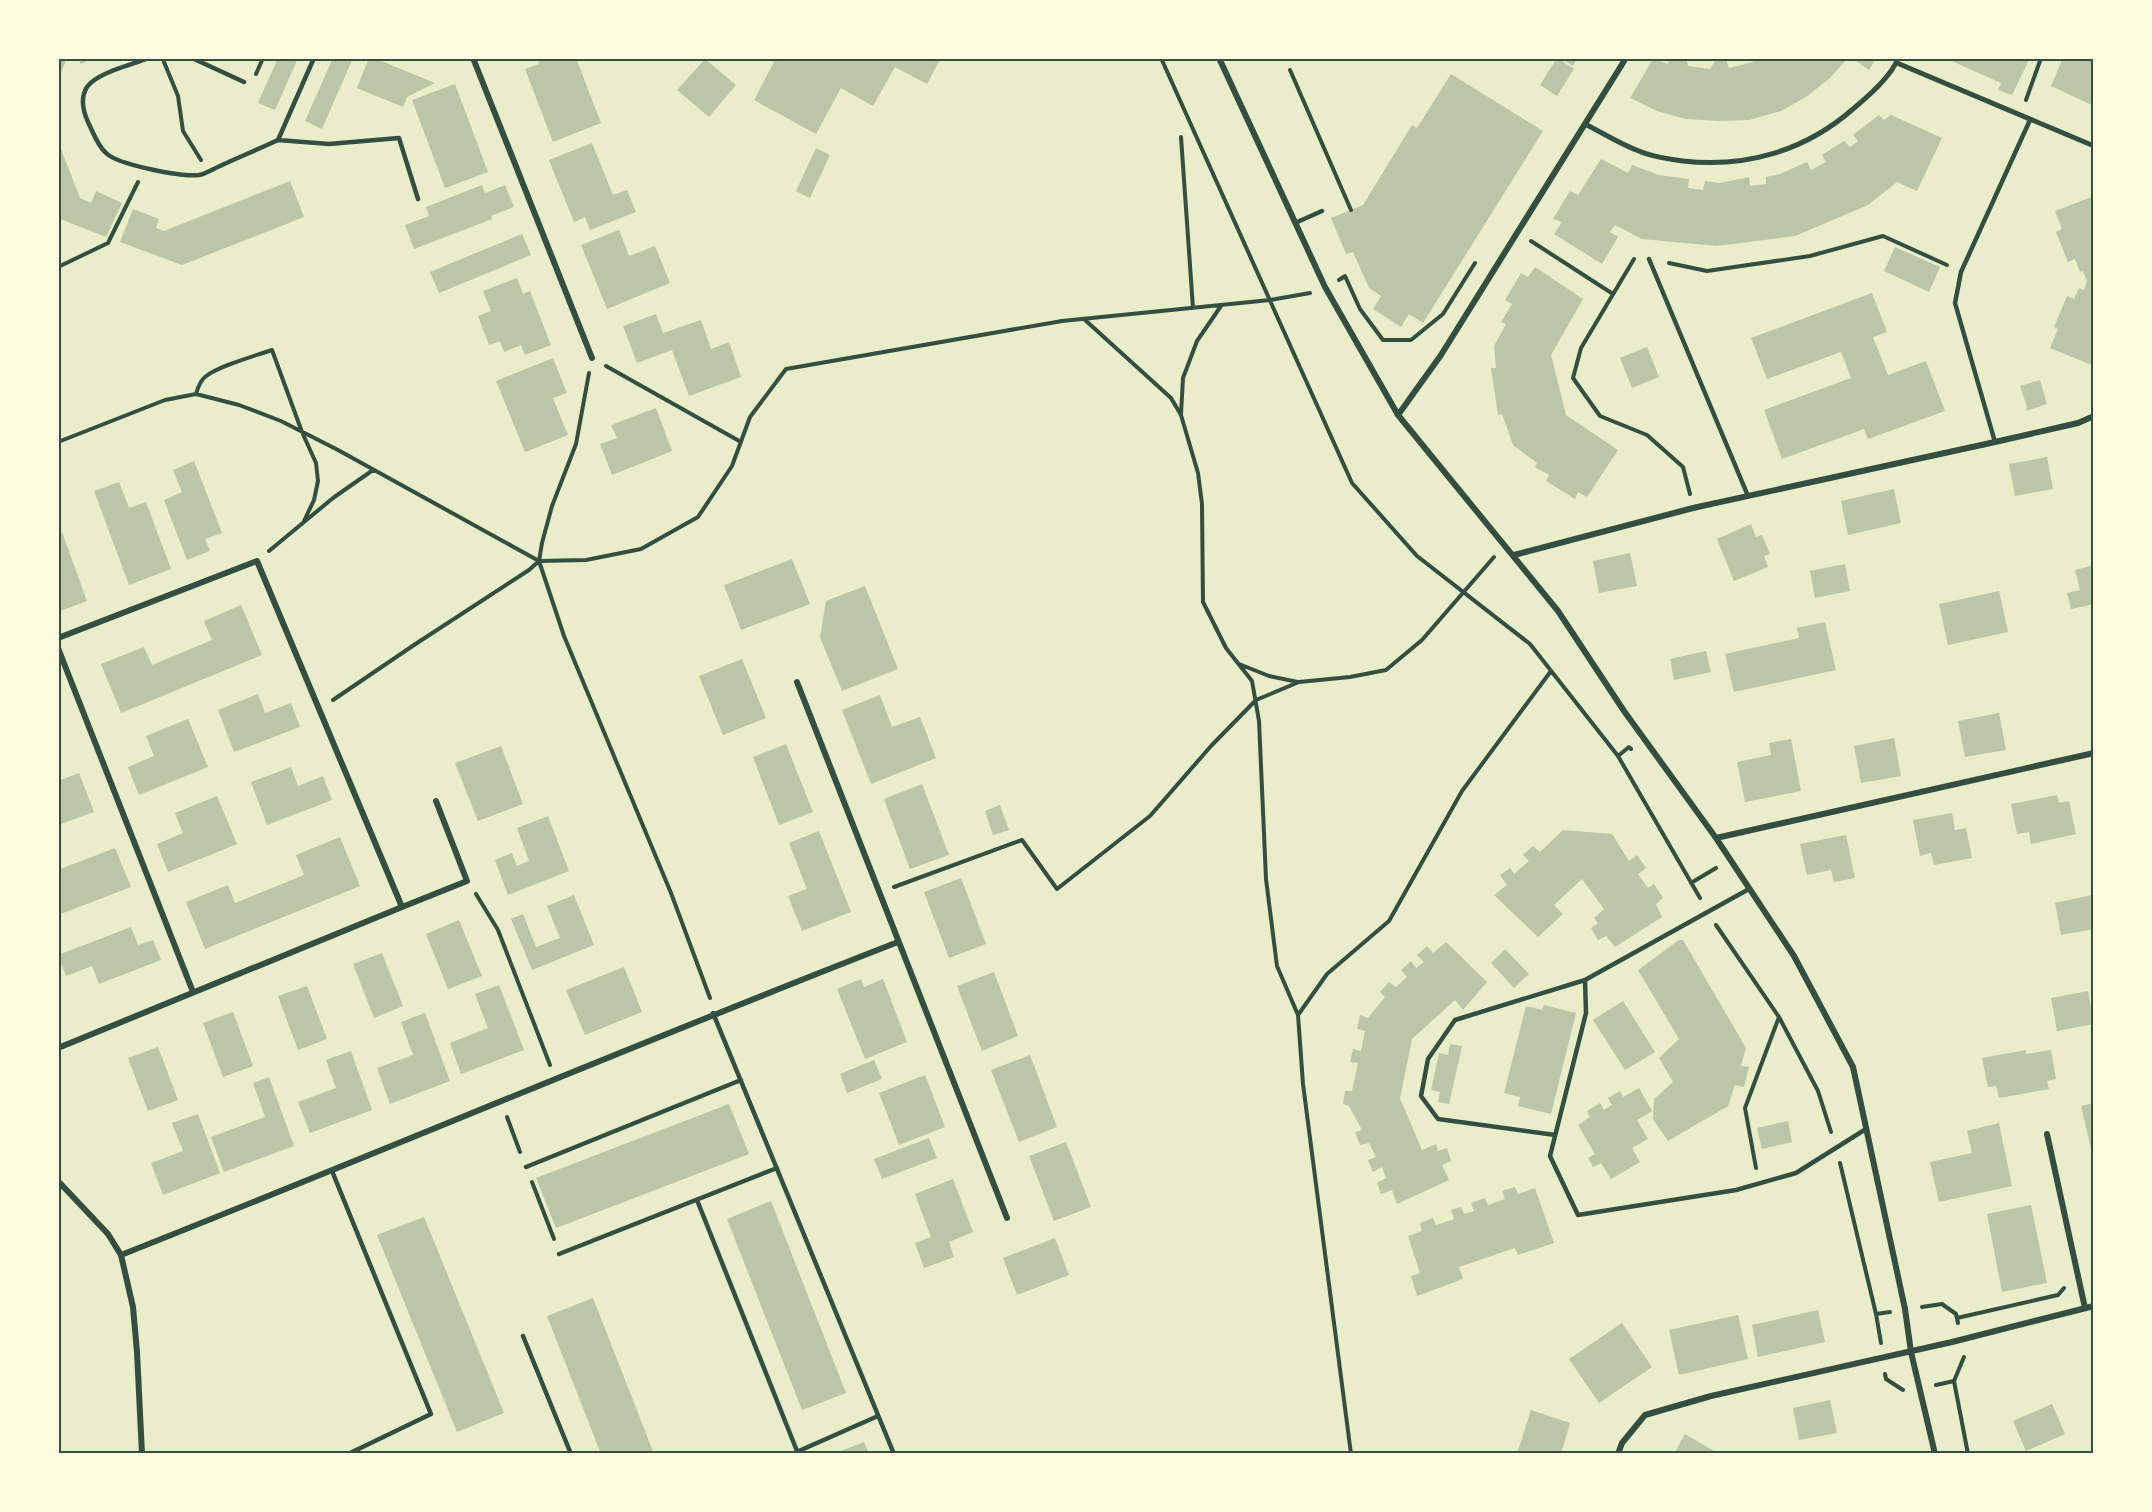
<svg xmlns="http://www.w3.org/2000/svg" width="2152" height="1512" viewBox="0 0 2152 1512" font-family="'PT Sans Narrow',sans-serif">
<style>
.building{fill:#bcc5a7}
.lines{fill:none;stroke-linecap:round;stroke-linejoin:round}
.path{stroke:#344e41;stroke-width:4}
.service{stroke:#344e41;stroke-width:4.5}
.pedestrian{stroke:#344e41;stroke-width:5}
.minor{stroke:#344e41;stroke-width:6}
.neatline{fill:none;stroke:#344e41;stroke-width:2}
</style>
<rect width="100%" height="100%" fill="#e9edc9"/>
<path class="building" d="M58 58H67L59 78H58Z
M78 58H94L81 64Z
M278 58H298L275 110 258 103Z
M333 58H353L322 129 305 121Z
M369 58H374L435 83 407 97 403 107 357 88Z
M537 58H576L601 123 553 142 525 69 539 64Z
M776 58H941L927 84 895 67 873 106 841 88 816 134 754 100Z
M1557 58 1574 69 1557 96 1540 85Z
M1561 58H1577L1573 66Z
M1670 58H1686L1688 66 1710 69 1715 61 1726 60 1729 68 1753 62 1752 58H1848L1830 78 1806 97 1781 111 1749 120 1718 121 1686 119 1657 111 1630 98 1653 59 1668 64Z
M1852 58H1876L1869 70Z
M1945 58H2026L2029 60 2012 95 1998 90 2001 83Z
M2063 58H2094V106L2051 86Z
M705 59 736 85 709 117 677 90Z
M1451 74 1543 131 1423 323 1409 314 1401 327 1373 309 1381 296 1369 288 1353 252 1346 254 1331 218 1363 205 1412 125 1417 128Z
M455 84 488 172 445 188 412 100Z
M1879 115 1884 120 1891 115 1942 138 1917 191 1897 182 1868 205 1795 236 1717 246 1642 239 1615 225 1610 232 1618 237 1602 264 1554 234 1562 222 1553 219 1570 191 1578 195 1601 159 1628 173 1632 165 1659 175 1689 179 1688 188 1703 190 1705 181 1720 183 1749 177 1750 186 1766 184V177L1780 174 1807 162 1811 170 1826 162 1822 155 1844 141 1850 147 1858 141 1853 135Z
M592 143 613 195 627 190 636 212 590 230 585 217 574 222 549 160Z
M59 144 80 198 91 203 96 191 122 203 106 237 58 218Z
M816 148 830 155 810 198 796 191Z
M290 181 304 217 182 265 120 242 133 209 159 219 156 228 164 231Z
M482 185 485 193 505 185 514 207 491 216 492 219 414 249 405 225 429 216 426 207Z
M2094 196V366L2050 348 2058 329 2054 327 2067 296 2074 299 2079 288 2084 290 2087 281 2083 271 2080 272 2075 259 2068 262 2056 232 2062 229 2055 211Z
M619 230 629 256 655 246 670 283 607 309 581 245Z
M522 234 531 255 439 293 430 272Z
M1895 247 1940 267 1929 292 1884 271Z
M1535 267 1583 299 1551 355 1566 415 1618 450 1587 497 1578 492 1575 499 1546 481 1549 475 1535 467 1537 463 1513 445 1502 414 1498 415 1491 368H1496L1494 346 1506 324 1501 322 1512 304 1505 300 1521 273 1528 277Z
M517 278 523 294 530 291 551 345 525 355 521 345 504 352 500 341 489 345 478 316 491 311 483 291Z
M1872 293 1887 332 1873 337 1888 375 1926 361 1945 411 1868 439 1864 429 1782 459 1764 410 1851 378 1841 352 1767 379 1751 338Z
M656 314 663 333 701 320 711 349 729 342 741 377 689 396 672 350 637 363 623 326Z
M1647 347 1659 377 1632 388 1620 358Z
M553 358 567 393 553 398 568 435 525 452 496 381Z
M2040 380 2047 404 2026 411 2027 407 2020 386Z
M656 408 672 451 612 475 600 444 617 438 611 425Z
M2047 457 2053 489 2015 496 2009 464Z
M194 461 222 533 205 539 210 551 187 560 164 500 182 492 173 470Z
M119 482 129 508 146 502 171 569 129 585 94 491Z
M1894 489 1901 523 1848 535 1841 501Z
M1751 524 1756 537 1762 535 1770 554 1764 556 1768 567 1734 581 1717 539Z
M62 532 87 601 58 612V533Z
M1630 553 1637 586 1599 593 1593 561Z
M792 559 810 604 741 630 724 585Z
M1845 564 1850 591 1815 598 1810 571Z
M2094 565V604L2071 609 2067 593 2080 590 2075 570Z
M865 586 898 669 842 691 820 637 826 601Z
M1999 591 2008 632 1948 645 1939 604Z
M241 605 262 655 121 713 101 664 144 647 152 665 212 640 204 621Z
M1825 622 1836 670 1734 692 1725 654 1799 638 1797 628Z
M1706 651 1711 672 1674 680 1670 659Z
M742 659 766 718 723 735 699 676Z
M258 694 265 713 291 703 300 727 234 752 218 710Z
M880 695 892 727 920 717 936 758 871 784 842 710Z
M1999 713 2006 750 1965 757 1958 721Z
M188 719 208 767 139 795 128 767 154 756 146 736Z
M1894 738 1901 776 1861 783 1854 746Z
M1791 739 1801 791 1745 802 1737 762 1771 755 1769 743Z
M786 744 813 812 779 825 753 757Z
M501 746 523 804 478 821 455 763Z
M291 767 298 786 323 776 332 800 267 825 251 782Z
M79 773 94 812 58 825V781Z
M922 784 949 855 910 869 884 799Z
M2057 795 2059 803 2069 801 2076 834 2031 844 2029 832 2017 834 2011 804Z
M217 796 237 844 168 872 157 844 183 833 175 813Z
M1000 805 1009 830 993 835 985 811Z
M1952 813 1955 830 1966 828 1972 858 1934 865 1931 853 1920 856 1913 820Z
M548 816 569 871 508 895 495 860 512 853 517 866 529 861 517 828Z
M1563 830 1612 834 1629 861 1637 855 1646 868 1638 874 1648 888 1654 884 1663 898 1656 904 1662 917 1615 947 1606 936 1598 940 1591 928 1598 923 1594 918 1604 909 1582 879 1554 905 1563 914 1538 937 1494 895 1507 885 1500 875 1510 868 1514 874 1529 861 1523 855 1533 846 1540 852Z
M819 831 851 912 802 931 788 896 807 889 789 843Z
M1846 835 1855 878 1834 882 1831 870 1807 875 1800 844Z
M340 837 360 886 205 949 186 902 228 885 235 903 304 875 296 855Z
M115 848 131 887 58 915V870Z
M961 878 986 944 949 958 924 892Z
M574 895 594 945 532 970 511 919 523 914 536 947 560 938 547 906Z
M2092 895 2094 929 2061 935 2055 903Z
M459 920 482 976 448 989 426 934Z
M131 927 138 945 153 940 161 960 99 984 92 966 66 976 58 955Z
M1679 940H1683L1746 1048 1741 1066 1749 1067 1744 1087 1735 1085 1728 1106 1668 1141 1653 1119 1654 1099 1673 1082 1659 1058 1679 1039 1638 970Z
M1446 942 1487 982 1463 1010 1455 1000 1412 1039 1400 1098 1422 1150 1436 1144 1438 1151 1447 1148 1451 1161 1442 1165 1449 1180 1397 1204 1392 1190 1381 1194 1377 1183 1386 1178 1382 1167 1373 1172 1368 1160 1376 1157 1369 1143 1360 1145 1355 1132 1362 1130 1349 1106 1343 1104 1345 1091H1352L1358 1063 1350 1062 1353 1049 1361 1051 1365 1031 1357 1029 1360 1015 1368 1018 1385 997 1380 992 1389 982 1396 987 1407 977 1401 970 1411 961 1416 968 1424 962 1417 955 1427 946 1433 953Z
M1505 949 1529 974 1514 988 1491 963Z
M382 953 403 1006 374 1018 353 964Z
M624 967 642 1012 585 1035 566 990Z
M994 972 1018 1036 982 1051 957 986Z
M861 979 864 987 883 979 907 1042 865 1059 837 989Z
M499 985 524 1050 461 1074 450 1043 488 1028 475 994Z
M307 986 327 1039 298 1050 278 996Z
M2088 991 2094 1024 2057 1031 2051 998Z
M1623 1001 1655 1052 1625 1070 1593 1020Z
M1544 1005 1576 1013 1551 1114 1518 1106 1520 1097 1504 1093 1526 1006 1542 1010Z
M233 1012 253 1066 223 1077 203 1023Z
M425 1013 450 1081 390 1104 377 1068 413 1055 401 1022Z
M1450 1044 1462 1046 1449 1104 1438 1102 1440 1092 1431 1090 1439 1053 1448 1055Z
M158 1047 178 1100 148 1111 128 1058Z
M2026 1050V1054L2051 1050 2056 1079 2047 1081 2049 1089 1999 1098 1996 1086 1988 1087 1982 1058Z
M351 1051 372 1110 310 1133 298 1102 336 1088 326 1060Z
M1030 1055 1057 1127 1019 1142 991 1070Z
M874 1060 882 1079 847 1093 840 1074Z
M925 1075 945 1127 899 1145 879 1093Z
M269 1077 294 1146 224 1172 211 1137 265 1117 253 1083Z
M1639 1088 1652 1111 1637 1120 1648 1139 1632 1148 1640 1162 1611 1179 1601 1163 1593 1167 1588 1158 1595 1154 1578 1125 1590 1117 1587 1111 1600 1103 1604 1110 1612 1105 1608 1098 1620 1091 1623 1097Z
M2094 1103V1157H2093L2081 1106Z
M729 1104 749 1154 556 1228 536 1178Z
M198 1114 220 1173 163 1195 151 1163 183 1151 172 1123Z
M1788 1121 1792 1142 1762 1149 1757 1128Z
M1999 1123 2012 1186 1939 1202 1930 1162 1972 1153 1967 1131Z
M929 1138 937 1158 882 1179 874 1159Z
M1066 1142 1091 1207 1054 1221 1029 1156Z
M953 1179 973 1232 949 1242 954 1257 924 1268 915 1243 931 1237 915 1194Z
M1515 1187 1518 1194 1535 1188 1554 1243 1518 1255 1515 1248 1459 1267 1463 1279 1417 1296 1411 1276 1420 1273 1408 1236 1422 1231 1420 1223 1433 1218 1436 1225 1454 1219 1451 1210 1461 1207 1464 1214 1474 1211 1471 1203 1485 1198 1488 1205 1505 1199 1502 1191Z
M771 1201 846 1393 802 1410 727 1219Z
M2031 1205 2047 1283 2002 1292 1987 1214Z
M424 1217 504 1413 457 1432 377 1235Z
M1055 1238 1069 1275 1017 1295 1003 1258Z
M593 1298 654 1454H601L547 1316Z
M1818 1310 1825 1342 1758 1357 1752 1325Z
M1738 1315 1748 1359 1679 1375 1669 1330Z
M1622 1323 1652 1367 1599 1403 1569 1359Z
M1830 1400 1837 1433 1799 1440 1793 1408Z
M2052 1404 2065 1434 2026 1451 2013 1421Z
M1531 1410 1570 1423 1561 1454H1517Z
M1685 1434 1719 1454H1674Z
M864 1442 869 1454H836V1453Z"/>
<g class="lines">
<path class="path" d="M1161 58 1352 483 1417 556 1530 644 1618 756 1700 898
M164 62 178 96 183 131 201 160
M1290 70 1351 210
M256 74 263 58
M2026 100 2041 58
M1181 137 1193 308
M1531 241 1613 294
M1634 259 1581 348 1573 378 1600 416 1647 435 1683 467 1690 494
M1669 263 1707 271 1810 256 1883 236 1947 265
M58 267 108 243 138 182
M1339 280 1345 276 1360 309 1383 340H1411L1443 314 1475 263
M1084 319 1171 398 1181 415 1198 473 1202 504 1203 602 1226 648 1252 681 1259 721 1266 879 1277 966 1298 1015
M606 366 741 442
M589 373 576 444 552 506 542 543 539 561 564 636 671 893 710 998
M196 394C198 387 200 381 205 377 218 366 255 356 272 350L302 432 316 463 318 481 314 500 304 521
M1181 414 1183 378 1197 341 1221 306
M58 442 165 400 196 394 239 405 281 421 338 450 539 561
M269 551 333 498 373 470
M1239 664 1269 676 1298 682
M333 700 414 645 529 570 539 561 586 560 641 549 698 517 732 466 750 417 786 369 1062 321 1270 300 1310 293
M1618 756 1629 747 1631 749
M1691 883 1716 868
M894 887 1022 840 1057 889 1150 816 1211 746 1256 700 1299 682 1350 677 1386 670 1422 640 1494 557
M476 894 498 930 550 1065
M1716 925 1779 1017 1818 1091 1831 1132
M507 1117 520 1152
M1840 1163 1876 1314 1890 1312
M1756 1168 1745 1108 1779 1017
M532 1182 554 1239
M1922 1307 1942 1304 1956 1314 1958 1323
M1876 1314 1881 1343
M1957 1318 2058 1295 2064 1288
M1964 1357 1954 1381 1968 1454
M1885 1374 1886 1379 1903 1390
M1936 1385 1954 1381
M1351 1454 1303 1084 1298 1015 1327 974 1389 921 1462 791 1551 671"/>
<path class="service" d="M149 58C132 65 98 72 87 87 80 98 83 111 88 122 93 132 97 145 106 153 118 165 182 177 199 175 205 174 213 169 220 166 239 157 259 149 278 140L314 58
M192 58 244 82
M278 140 329 144 399 138 418 199
M1295 223 1322 211
M1649 259 1748 496
M1995 442 1955 303 1961 272 2030 120
M1749 889 1585 980 1586 1013 1550 1156 1578 1215 1736 1190 1796 1173 1866 1129
M713 1013 894 1454
M1555 1135 1438 1119 1421 1096 1428 1059 1455 1020 1585 980
M526 1167 741 1080
M332 1171 431 1414 348 1454
M697 1200 797 1451
M559 1254 777 1168
M523 1336 571 1454
M792 1454 878 1416"/>
<path class="pedestrian" d="M1897 63 2094 146
M1585 124C1603 133 1620 144 1639 151 1652 157 1669 159 1683 161 1746 168 1805 151 1853 109 1867 97 1892 76 1898 58"/>
<path class="minor" d="M473 58 592 358
M1219 58 1325 287 1398 415 1558 611 1624 711 1716 838 1794 956 1853 1067 1905 1309 1911 1352 1935 1454
M1398 415 1441 355 1626 58
M1514 555 1693 508 1995 442 2078 423 2094 416
M58 638 257 561 402 907 58 1048
M58 648 193 992
M797 682 1007 1218
M1716 838 2094 753
M402 907 467 881 436 801
M2047 1134 2085 1308
M58 1181 108 1234 121 1255 133 1307 137 1352 142 1454
M121 1255C381 1152 638 1043 898 942
M1618 1454 1622 1443 1645 1415 1711 1396 1952 1342 2094 1306"/>
</g>
<rect width="2152" height="1512" fill="none" stroke="#fefae0" stroke-width="120"/>
<rect x="60" y="60" width="2032" height="1392" class="neatline"/>
</svg>
